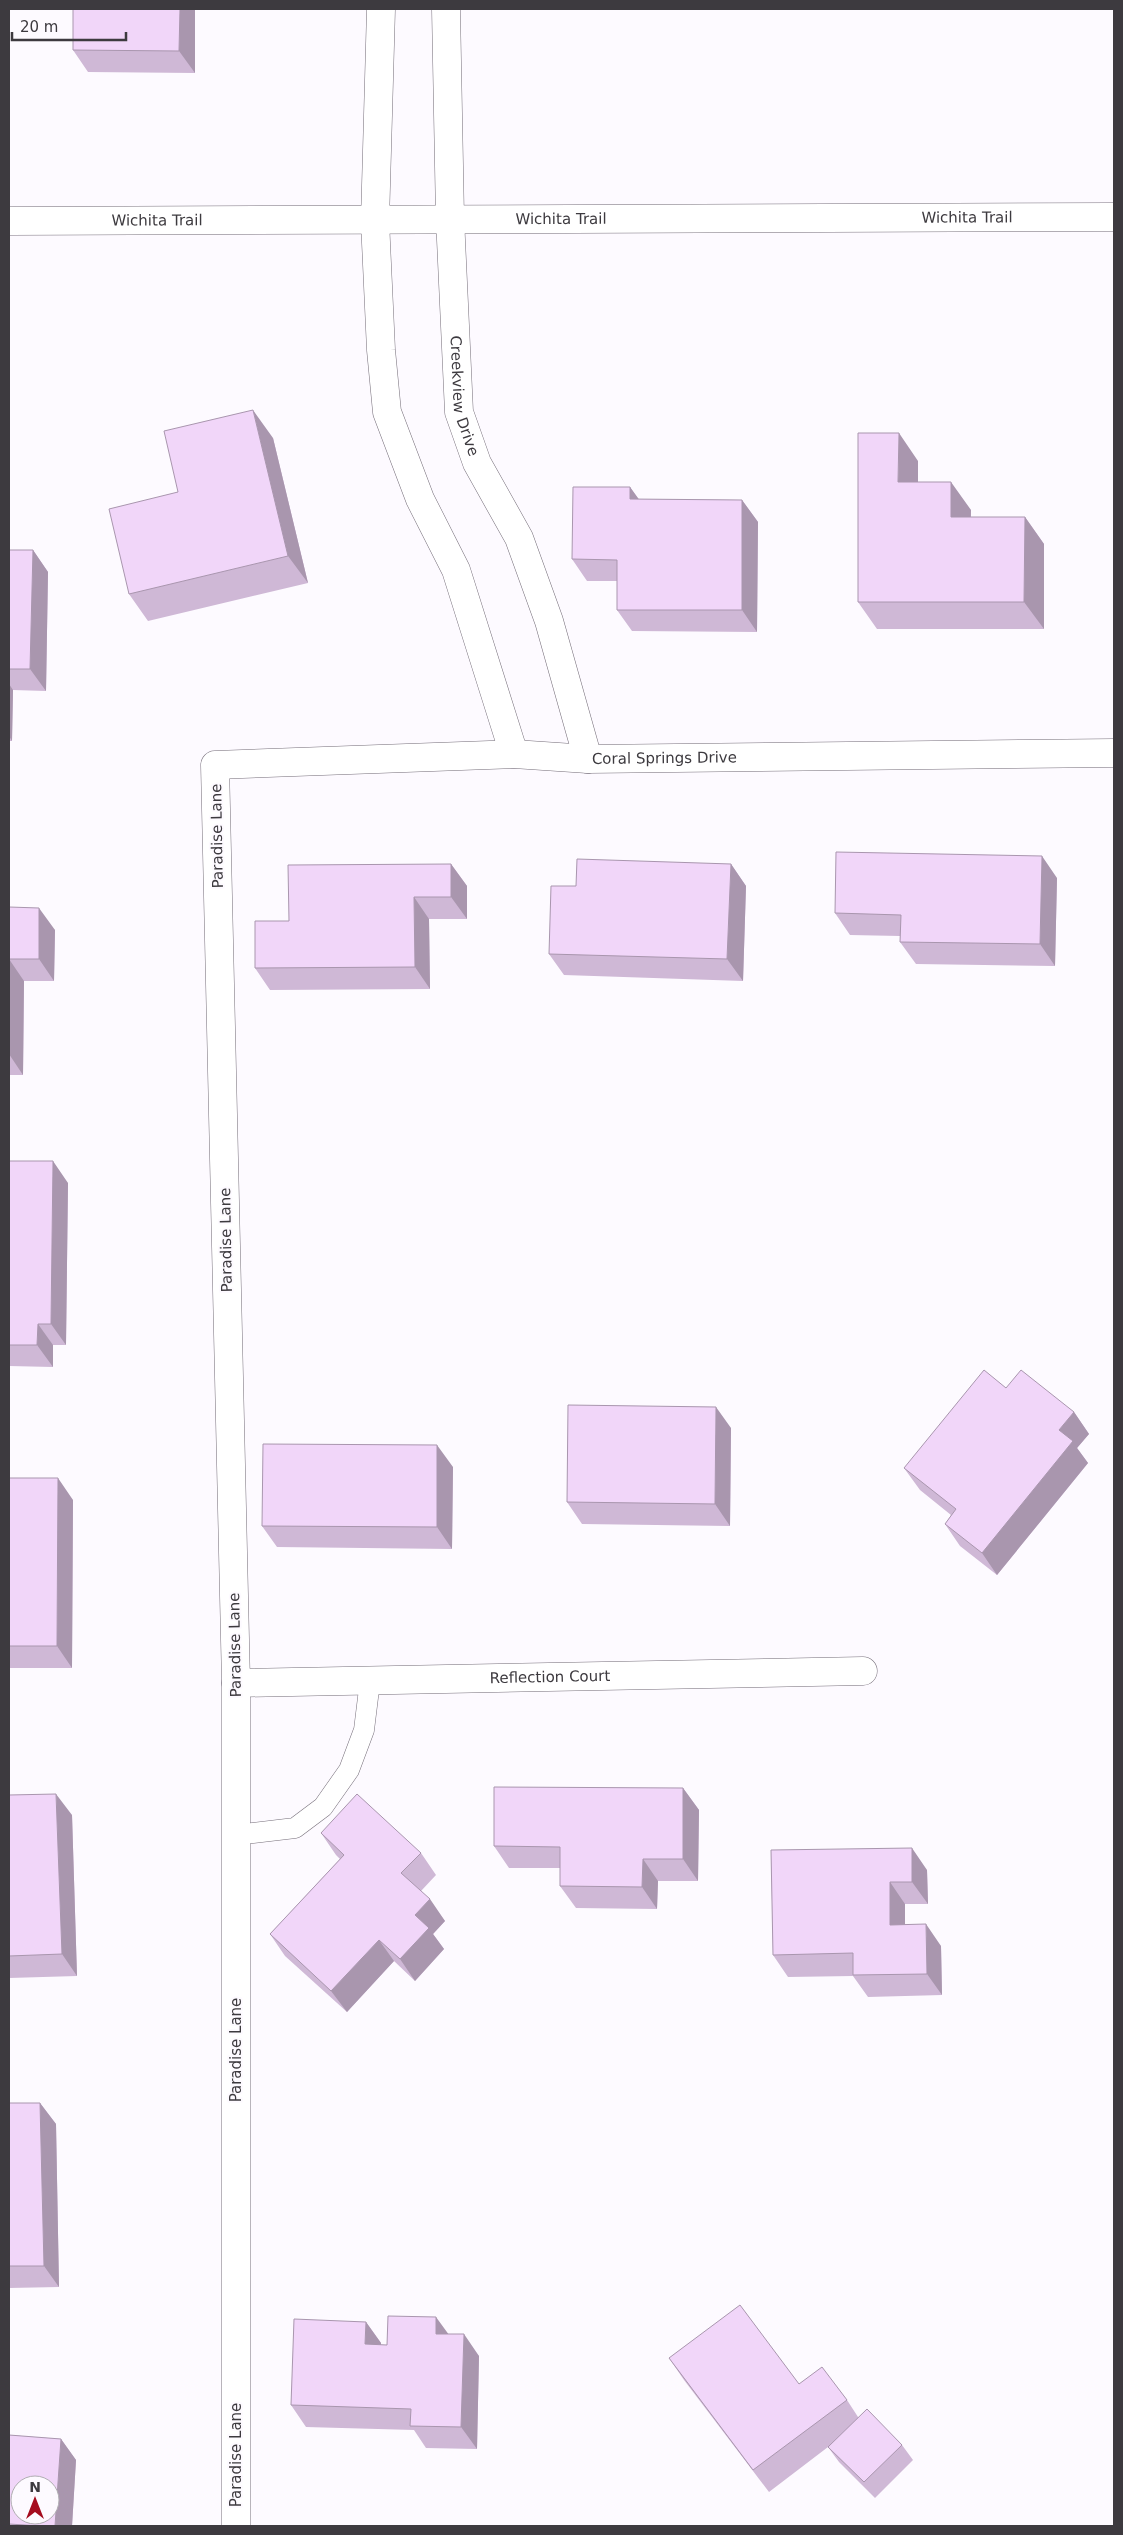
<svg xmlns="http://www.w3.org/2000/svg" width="1123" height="2535" viewBox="0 0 1123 2535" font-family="'DejaVu Sans',sans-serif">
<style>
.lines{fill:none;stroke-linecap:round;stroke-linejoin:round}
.service-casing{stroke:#756e79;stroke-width:21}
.minor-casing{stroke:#756e79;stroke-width:29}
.tertiary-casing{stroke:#756e79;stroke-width:29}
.service{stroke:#fff;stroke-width:20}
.minor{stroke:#fff;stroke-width:28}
.tertiary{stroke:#fff;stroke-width:28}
.wall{fill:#cfb8d6}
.shaded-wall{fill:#a996ae}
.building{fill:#f1d6f9;stroke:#a996ae;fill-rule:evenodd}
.labels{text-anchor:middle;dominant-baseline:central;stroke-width:4;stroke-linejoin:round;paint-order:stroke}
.street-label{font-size:15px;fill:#3d3a3f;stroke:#fdfaff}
</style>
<rect width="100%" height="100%" fill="#fdfaff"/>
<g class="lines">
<g class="service-casing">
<path id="service" d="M236 1835 295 1828 323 1807 349 1770 364 1730 370 1681"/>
</g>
<g class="minor-casing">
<g id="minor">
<path d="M381 9 375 221 381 350 387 412 420 499 456 570 514 754"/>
<path id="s1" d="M446 9 450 218 459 412 477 463 519 538 549 621 588 759"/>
<path id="s2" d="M236 1683 863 1671"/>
<path id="s3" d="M236 2526V1683L215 765 514 754 588 759 1114 753"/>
</g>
</g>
<g class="tertiary-casing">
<g id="tertiary">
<path id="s4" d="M9 221 1114 217"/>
</g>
</g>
<use href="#service" class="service"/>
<use href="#minor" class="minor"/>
<use href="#tertiary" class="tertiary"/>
</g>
<path class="wall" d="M195 9V73L88 72 73 50Z
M273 438 308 583 148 621 129 594 178 492Z
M918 461V482L971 510V517H1025L1044 544V629H877L858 602Z
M630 487 638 499 742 500 758 522 757 632 632 631 617 610V581H587L572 559Z
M9 550H33L48 572 46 691 13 690 12 741H9Z
M451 864 467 886V919H429L430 989 270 990 255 968 289 921Z
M731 864 746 886 743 981 564 975 549 954 576 886Z
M1057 878 1055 966 916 964 900 942V936L850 935 835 913Z
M9 907 55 930 54 981H24L23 1075H9Z
M9 1161 68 1183 66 1345H53V1367L9 1366Z
M1006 1388 1074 1412 1089 1434 1077 1448 1088 1463 997 1575 960 1546 945 1524 951 1515 920 1490 904 1468Z
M731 1428 730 1526 582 1524 567 1502Z
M453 1467 452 1549 277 1547 262 1526Z
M9 1478 73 1500 72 1668H9Z
M683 1788 699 1810 698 1881H658L657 1909 576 1908 560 1886V1868H509L494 1846Z
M9 1795 72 1815 77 1976 9 1978Z
M321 1833 421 1853 436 1875 421 1891 445 1921 433 1934 444 1949 415 1981 394 1961 347 2012 285 1956 270 1934 340 1859 336 1855Z
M771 1850 927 1870 928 1904H905V1924L941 1946 942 1995 868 1997 853 1976 788 1977 773 1955Z
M9 2103H40L56 2124 59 2287 9 2288Z
M366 2322 381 2343V2345H387L448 2334 479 2356 477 2449 426 2448 414 2430 306 2427 291 2405Z
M669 2358 799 2384 847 2400 858 2417 902 2445 913 2460 875 2498 839 2462 828 2447 769 2492 684 2380Z
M9 2435 61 2439 76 2460 72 2526H9Z"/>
<path class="shaded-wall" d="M180 9H195V73L179 51Z
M253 410 273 438 308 583 288 556Z
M899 433 918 461V510L898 482Z
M951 482 971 510 970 544 951 517Z
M630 487 646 509 630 499Z
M742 500 758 522 757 632 742 610Z
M1025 517 1044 544V629L1024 602Z
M33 550 48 572 46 691 30 669Z
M9 684 13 690 12 741 9 736Z
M1042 856 1057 878 1055 966 1040 944Z
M451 864 467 886V919L451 897Z
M731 864 746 886 743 981 727 959Z
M414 897 429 919 430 989 415 967Z
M39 908 55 930 54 981 39 959Z
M9 959 24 981 23 1075 9 1054Z
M53 1161 68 1183 66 1345 51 1324Z
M38 1324 53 1345V1367L37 1345Z
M716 1407 731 1428 730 1526 715 1504Z
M1074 1412 1089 1434 1077 1448 1088 1463 997 1575 982 1553 1059 1430Z
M437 1445 453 1467 452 1549 437 1527Z
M58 1478 73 1500 72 1668 57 1646Z
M683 1788 699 1810 698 1881 683 1859Z
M56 1794 72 1815 77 1976 62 1954Z
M912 1848 927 1870 928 1904 912 1882Z
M643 1859 658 1881 657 1909 642 1887Z
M890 1882 905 1904V1946L890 1925Z
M430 1899 445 1921 433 1934 444 1949 415 1981 400 1959 415 1915Z
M926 1924 941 1946 942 1995 927 1974Z
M379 1940 394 1961 347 2012 331 1991Z
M40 2103 56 2124 59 2287 44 2266Z
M436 2317 452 2339 436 2334Z
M366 2322 381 2343V2366L365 2344Z
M464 2334 479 2356 477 2449 461 2427Z
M61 2439 76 2460 72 2526H55Z"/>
<path class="building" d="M73 9H180L179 51 73 50Z
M253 410 288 556 129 594 109 509 178 492 164 431Z
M858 433H899L898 482H951V517H1025L1024 602H858Z
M573 487H630V499L742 500V610H617V560L572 559Z
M9 550H33L30 669H9Z
M836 852 1042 856 1040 944 900 942 901 915 835 913Z
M577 859 731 864 727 959 549 954 551 886H576Z
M451 864V897H414L415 967 255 968V921H289L288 865Z
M9 907 39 908V959H9V998Z
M9 1161H53L51 1324H38L37 1345H9Z
M984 1370 1006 1388 1021 1370 1074 1412 1059 1430 1073 1441 982 1553 945 1524 956 1509 904 1468Z
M568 1405 716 1407 715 1504 567 1502Z
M263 1444 437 1445V1527L262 1526Z
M9 1478H58L57 1646H9Z
M494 1787 683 1788V1859H643L642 1887 560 1886V1847L494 1846Z
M56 1794 62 1954 9 1956V1795Z
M357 1794 421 1853 401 1873 430 1899 415 1915 429 1928 400 1959 379 1940 331 1991 270 1934 344 1855 321 1833Z
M912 1848V1882H890V1925L926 1924 927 1974 853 1975V1953L773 1955 771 1850Z
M9 2103H40L44 2266H9Z
M740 2305 799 2384 822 2367 847 2400 753 2470 669 2358Z
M388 2316 436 2317V2334H464L461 2427 410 2426 411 2409 291 2405 294 2319 366 2322 365 2344 387 2345Z
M867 2409 902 2445 864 2482 828 2447Z
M9 2435 61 2439 55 2526H40L9 2524ZM20 2485H50V2515H20Z"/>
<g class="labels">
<g class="street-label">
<text stroke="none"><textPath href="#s4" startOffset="958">Wichita Trail</textPath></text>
<text stroke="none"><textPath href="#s4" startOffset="552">Wichita Trail</textPath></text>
<text stroke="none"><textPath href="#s4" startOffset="148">Wichita Trail</textPath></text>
<text stroke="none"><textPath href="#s1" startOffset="388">Creekview Drive</textPath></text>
<text stroke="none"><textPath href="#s3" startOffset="2211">Coral Springs Drive</textPath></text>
<text transform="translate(217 836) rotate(-91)">Paradise Lane</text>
<text transform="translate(226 1240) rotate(-91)">Paradise Lane</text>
<text transform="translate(235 1645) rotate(-91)">Paradise Lane</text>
<text stroke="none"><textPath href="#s2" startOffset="314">Reflection Court</textPath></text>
<text transform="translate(236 2050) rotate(-90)">Paradise Lane</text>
<text transform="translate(236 2455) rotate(-90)">Paradise Lane</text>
</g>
</g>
<rect width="1123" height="2535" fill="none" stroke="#3d3a3f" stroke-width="20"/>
<g transform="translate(35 2500)"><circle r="24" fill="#fdfaff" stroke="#b0adb2"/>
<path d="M0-4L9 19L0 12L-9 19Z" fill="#a50c1e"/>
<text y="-8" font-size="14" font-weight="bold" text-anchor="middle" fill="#3d3a3f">N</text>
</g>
<path d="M12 32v8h114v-8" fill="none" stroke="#3d3a3f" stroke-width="2.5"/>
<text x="20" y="32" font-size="15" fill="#3d3a3f" stroke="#fdfaff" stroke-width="4" paint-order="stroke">20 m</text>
</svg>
